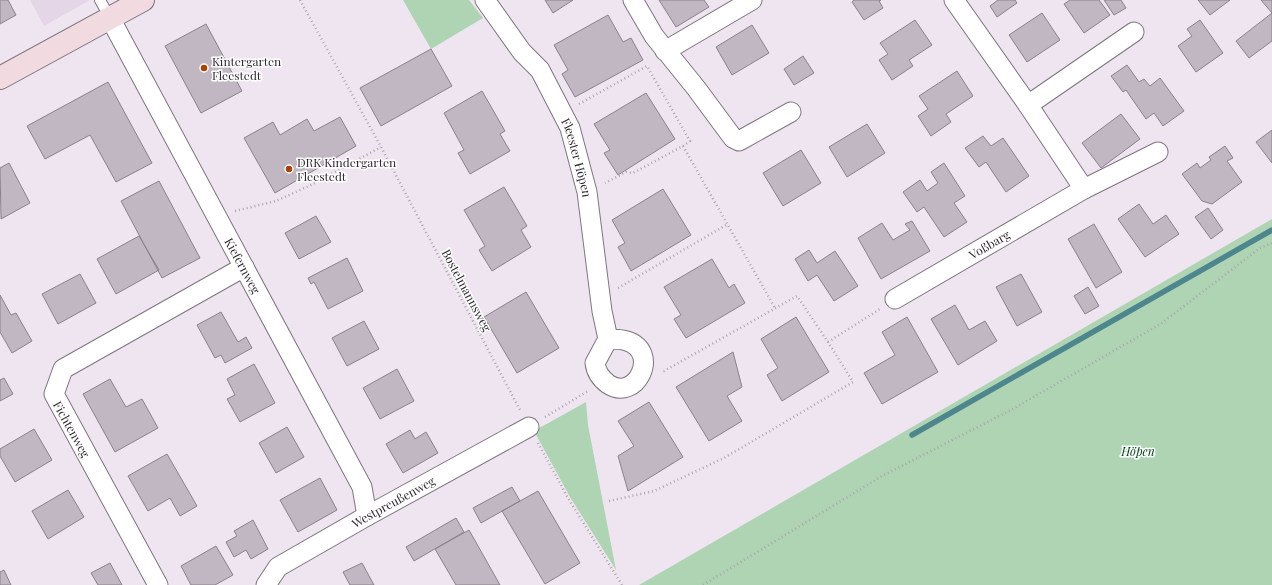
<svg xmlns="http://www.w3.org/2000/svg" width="1272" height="585" viewBox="0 0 1272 585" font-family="'Playfair Display',serif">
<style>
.built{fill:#e5d6e7}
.green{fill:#aed4b4}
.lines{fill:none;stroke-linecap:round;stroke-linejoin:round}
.stream{stroke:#4e868e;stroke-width:5.5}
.building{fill:#c1b7c2;stroke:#8a818b}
.lane-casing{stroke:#7e757f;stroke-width:12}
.street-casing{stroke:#7e757f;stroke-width:21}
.secondary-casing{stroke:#7e757f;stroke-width:24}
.path{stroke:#aca4ad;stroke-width:2.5;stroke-dasharray:1 3;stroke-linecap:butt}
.lane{stroke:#fff;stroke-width:10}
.street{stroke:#fff;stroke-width:19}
.secondary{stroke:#f1dbe1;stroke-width:22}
.poi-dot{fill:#a64405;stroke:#fff;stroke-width:1.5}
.labels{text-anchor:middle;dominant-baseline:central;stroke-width:3;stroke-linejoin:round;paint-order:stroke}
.poi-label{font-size:12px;fill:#2e2a2e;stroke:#fff;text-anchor:start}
.street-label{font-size:12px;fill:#2e2a2e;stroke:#fff}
.park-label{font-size:12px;font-style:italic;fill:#02411a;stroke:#fff}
</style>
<rect width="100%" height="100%" fill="#efe5f0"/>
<path class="built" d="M30 0H90L44 26Z"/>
<path class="green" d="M403 0H469L483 18 431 49Z
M1272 219V585H639Z
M586 402 588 425 616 570 570 497 534 431Z"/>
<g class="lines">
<path class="stream" d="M912 435 1272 230"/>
</g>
<path class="building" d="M0 0H8L16 15 0 24Z
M545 0H573L553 13Z
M659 0H704L709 7 676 27Z
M854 0H881L879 1 883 8 864 20 852 2Z
M998 0H1015L1017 3 997 17 990 6Z
M1070 0H1099L1110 15 1084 33 1064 4Z
M1104 0H1121L1126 8 1114 15Z
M1198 0H1230L1210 15Z
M1261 0H1272V41L1249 58 1236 41 1272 13Z
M1042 13 1060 40 1027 62 1009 35Z
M608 15 623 42 631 38 643 60 575 97 562 74 568 70 554 45Z
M915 20 932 45 909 60 913 66 892 80 879 60 888 54 880 43Z
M1200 20 1223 53 1196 72 1178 46 1192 36 1187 29Z
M206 24 242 91 201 113 165 46Z
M752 25 769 53 732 75 716 47Z
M431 49 452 86 381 126 360 88Z
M803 56 814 73 794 85 784 69Z
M1127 65 1139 82 1144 79 1150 86 1160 78 1184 111 1163 126 1154 113 1146 119 1126 90 1123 92 1111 76Z
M957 71 973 96 946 114 951 122 931 136 918 116 928 109 919 96Z
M108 82 152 163 116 182 90 135 45 159 27 126Z
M482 91 505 131 500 134 510 151 470 174 458 153 464 150 444 113Z
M646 93 675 139 618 175 604 153 610 150 594 124Z
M1121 114 1140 139 1101 168 1082 143Z
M340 117 356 146 275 193 244 138 273 122 280 135 307 119 314 131Z
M867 124 885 153 847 177 829 147Z
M1272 130V163L1256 142Z
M983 136 991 146 1003 138 1029 176 1006 192 986 162 979 167 965 148Z
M1225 146 1233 158 1227 161 1242 182 1212 204 1202 201 1182 174 1197 163 1200 168 1211 160 1209 157Z
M801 150 821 183 783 206 763 173Z
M9 163 30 203 1 219 0 168Z
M944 163 965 196 954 203 967 222 944 237 924 207 917 212 903 192 920 180 927 191 938 183 931 172Z
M159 181 200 258 162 278 121 201Z
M504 187 527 226 521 230 531 247 492 271 479 250 485 246 464 210Z
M663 189 691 235 631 271 618 247 625 243 612 220Z
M1139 204 1153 224 1166 215 1179 234 1145 257 1118 219Z
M1208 208 1223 230 1211 239 1195 217Z
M316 216 331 242 299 259 285 233Z
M912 221 930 251 881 279 858 238 882 223 893 240 910 230 905 224Z
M1094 224 1122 272 1096 288 1068 239Z
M139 236 159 270 116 294 97 259Z
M809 250 817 263 835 251 858 286 834 301 817 275 808 281 795 259Z
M347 258 363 291 328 309 314 282 311 284 308 278Z
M712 259 729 288 734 284 745 303 686 338 674 319 681 315 664 287Z
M80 274 96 303 58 324 42 294Z
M1021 274 1042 312 1017 326 996 287Z
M1088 287 1099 306 1085 314 1074 296Z
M526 292 559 348 517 373 484 317Z
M0 295 11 315 16 313 32 341 12 353 0 332Z
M955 305 969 330 985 321 997 341 958 365 931 319Z
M221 312 238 342 246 337 252 348 225 363 221 355 215 358 197 325Z
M796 317 829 372 782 401 767 375 778 368 761 339Z
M907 317 938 372 882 404 864 373 895 355 882 332Z
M364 321 379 349 347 366 332 338Z
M733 352 742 387 727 396 742 421 709 441 676 387Z
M254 364 275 403 240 422 227 399 235 395 227 379Z
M397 369 414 401 380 419 363 388Z
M4 378 13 394 0 401V380Z
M110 379 126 407 142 399 158 428 115 452 83 394Z
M649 402 683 457 628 491 618 456 634 446 618 421Z
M287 427 304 457 276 473 259 443Z
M34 429 52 460 15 482 0 456V449Z
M410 430 415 439 426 432 438 453 403 473 386 444Z
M167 454 197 506 180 516 170 498 148 511 128 476Z
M320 478 337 510 298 532 280 500Z
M512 487 520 501 481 523 473 508Z
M68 490 84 517 48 539 32 511Z
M538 491 580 563 545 584 502 511Z
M456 518 464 532 414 561 406 547Z
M253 520 268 549 251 559 246 550 234 557 226 542 237 536 234 531Z
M469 530 500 585H456L435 549Z
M216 546 233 575 215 585H191L181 566Z
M110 563 122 585H98L91 573Z
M362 563 374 585H350L343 572Z
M4 570 11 585H0V572Z"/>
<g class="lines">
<g class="lane-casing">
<path id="lane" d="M100 0 110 18"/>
</g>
<g class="street-casing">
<g id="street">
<path id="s1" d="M485 0 522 52 540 70 570 128 587 192 602 311 608 339C614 339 621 339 627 341 661 352 636 403 608 384 600 378 596 372 595 363L608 339"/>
<path d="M633 0 654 36 696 88 733 138 739 141 791 112"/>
<path d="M954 0 1028 105 1084 189"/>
<path id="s2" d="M110 18 362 487 367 516"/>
<path d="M665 51 752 0"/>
<path d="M1028 105 1134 32"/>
<path id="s3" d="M895 299 1084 189 1158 152"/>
<path d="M158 585 54 394 63 369 244 267"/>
<path id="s4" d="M266 585 278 567 367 516 529 427"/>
</g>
</g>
<g class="secondary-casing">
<path id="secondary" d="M0 78 143 0"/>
</g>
<path class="path" d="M300 0 381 147 520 410
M579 104 647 66 690 141 683 146 633 173 626 172 605 183
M683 146 775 308
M235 211 276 201 311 185 381 147
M618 288 728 224
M828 342 880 309
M545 417 588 391
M538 443 568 498 622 585
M609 501 654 491 724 458 853 382 828 342 797 296 664 371H661
M703 585 882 476 1011 410 1162 323 1260 248 1272 243"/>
<use href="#lane" class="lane"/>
<use href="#street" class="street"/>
<use href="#secondary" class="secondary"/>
</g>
<g class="poi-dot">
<circle cx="204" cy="68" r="4"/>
<circle cx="289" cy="169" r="4"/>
</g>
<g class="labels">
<g class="poi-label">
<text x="212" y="61">Kintergarten<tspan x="212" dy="14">Fleestedt</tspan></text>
<text x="297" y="162">DRK Kindergarten<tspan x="297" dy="14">Fleestedt</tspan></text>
</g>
<g class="street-label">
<text stroke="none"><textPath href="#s1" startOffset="185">Fleester Höpen</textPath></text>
<text stroke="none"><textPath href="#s3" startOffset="109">Voßbarg</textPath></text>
<text stroke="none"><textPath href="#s2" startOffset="281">Kiefernweg</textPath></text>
<text transform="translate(467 290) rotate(62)">Bostelmannsweg</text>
<text transform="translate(72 429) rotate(61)">Fichtenweg</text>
<text stroke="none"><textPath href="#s4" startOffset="154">Westpreußenweg</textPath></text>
</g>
<g class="park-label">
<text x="1138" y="451">Höpen</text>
</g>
</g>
</svg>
